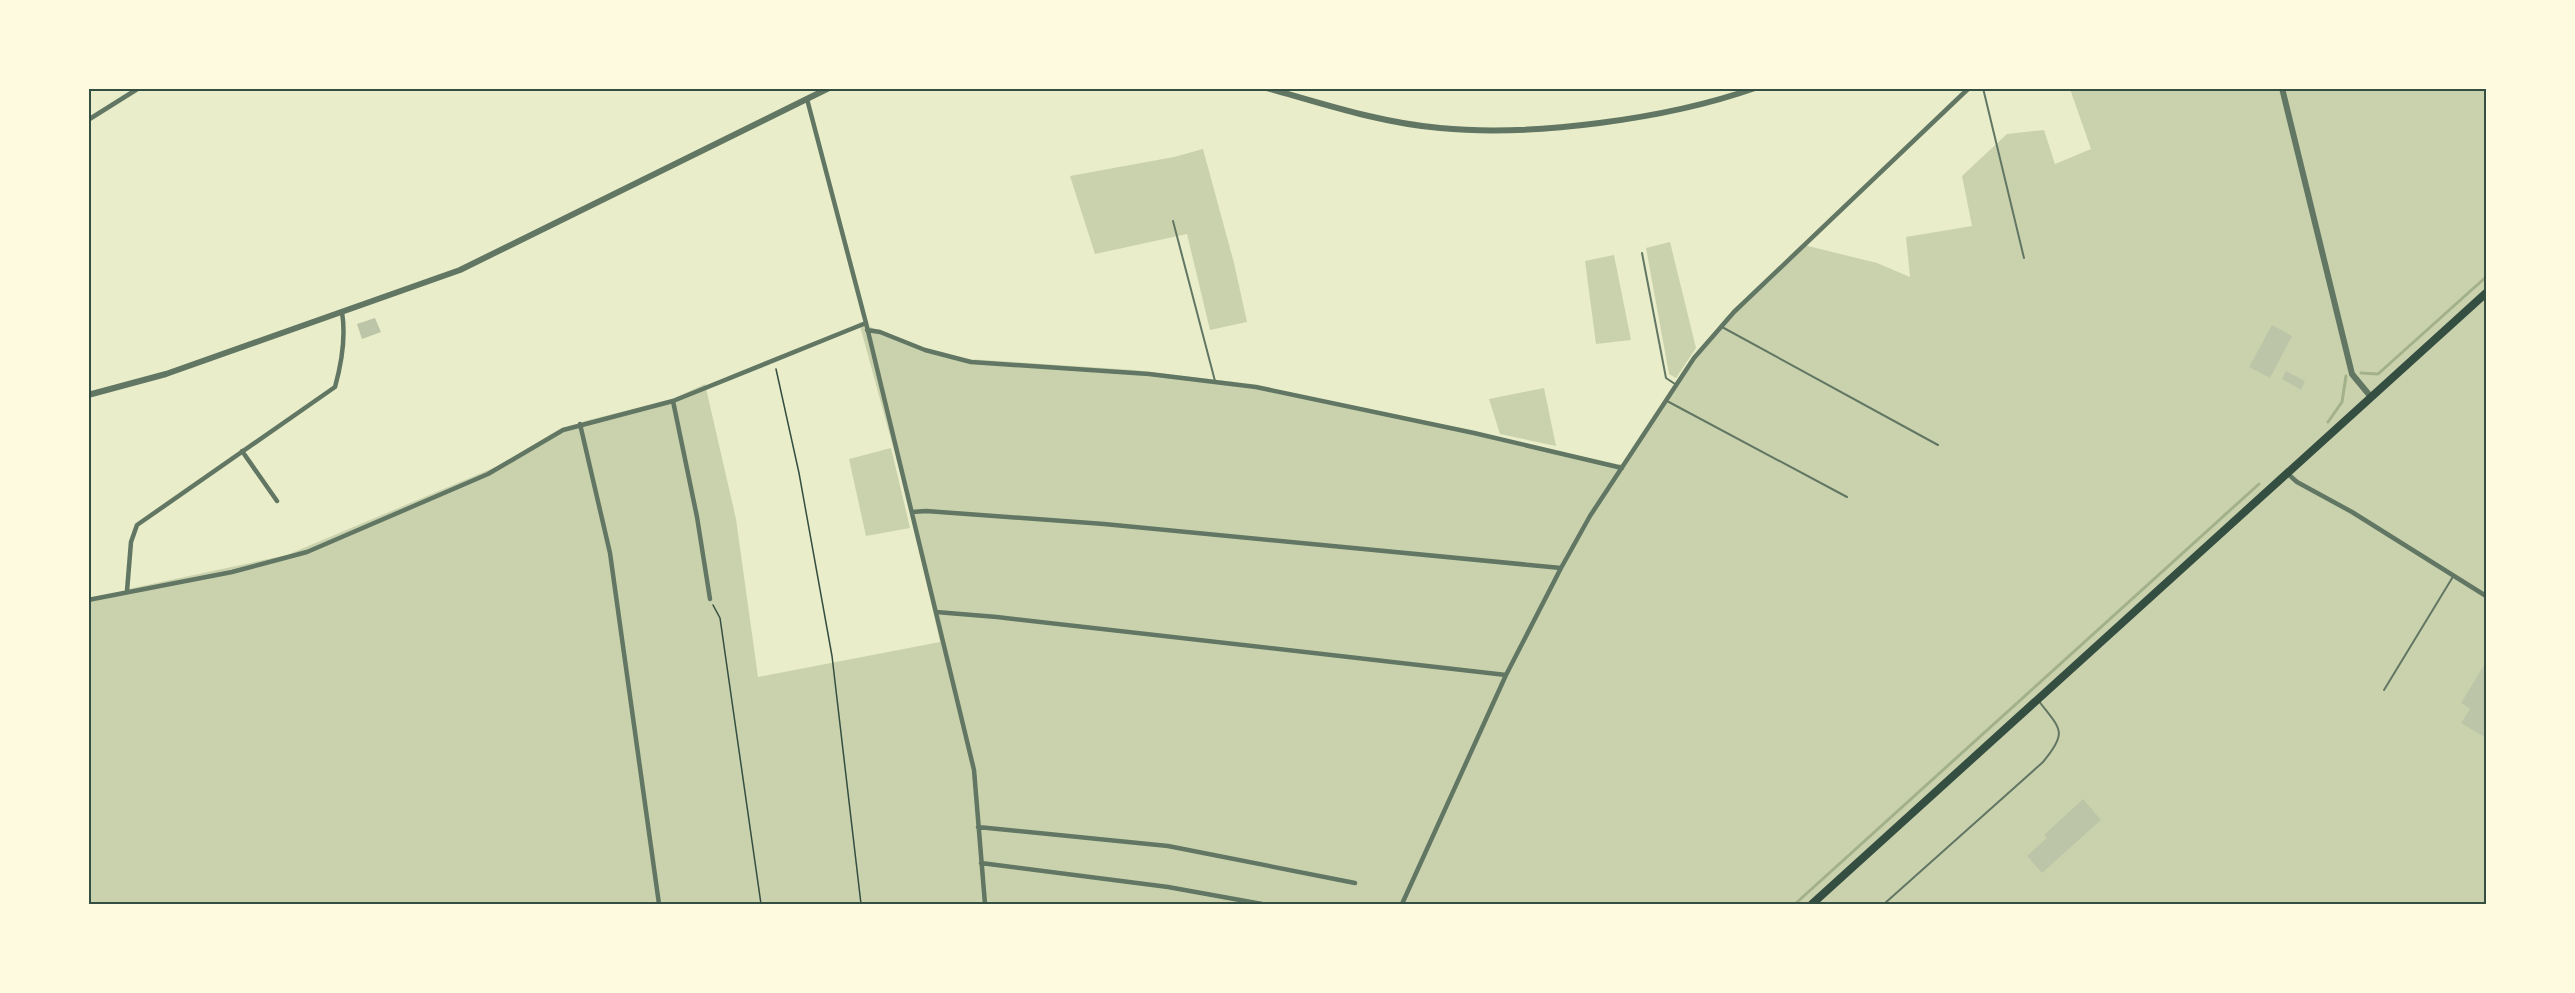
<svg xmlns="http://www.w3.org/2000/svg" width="2575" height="993" viewBox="0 0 2575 993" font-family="Montserrat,sans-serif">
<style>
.green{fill:#cad2ad}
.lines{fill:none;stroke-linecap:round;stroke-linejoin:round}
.stream{stroke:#a3b18a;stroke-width:3}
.building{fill:#bcc5a7}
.path{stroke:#344e41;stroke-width:1.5}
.service{stroke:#617663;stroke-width:2}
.minor{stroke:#617663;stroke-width:4.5}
.tertiary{stroke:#617663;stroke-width:6}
.trunk{stroke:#344e41;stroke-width:8}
.neatline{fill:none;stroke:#344e41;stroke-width:2}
</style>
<rect width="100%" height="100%" fill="#e9edc9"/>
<path class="green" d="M2070 89H2486V904H89V601L133 588 287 555 498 466 548 437 585 421 672 399 705 384 736 519 758 677 940 642 911 513 859 322 920 349 967 359 1134 370 1234 382 1617 464H1625L1695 359 1726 317 1804 245 1877 263 1910 277 1906 237 1972 226 1962 176 2007 134 2044 130 2055 164 2091 149Z
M1203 149 1234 263 1247 322 1210 330 1187 234 1095 254 1070 176 1174 157Z
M1670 242 1696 348 1676 378 1669 374 1646 248Z
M1614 255 1631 340 1596 344 1585 261Z
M1544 388 1556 446 1500 434 1489 399Z
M891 448 910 528 866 536 849 459Z"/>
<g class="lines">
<path class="stream" d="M2361 373 2378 374 2486 277
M2328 422 2342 402 2346 376
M1795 904 2259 484"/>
</g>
<path class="building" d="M375 318 381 332 362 339 357 324Z
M2272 325 2292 336 2270 378 2249 367Z
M2286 371 2305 381 2301 390 2282 379Z
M2486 662V738L2461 723 2470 709 2461 703Z
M2083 799 2101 820 2042 873 2027 856 2047 838 2044 835Z"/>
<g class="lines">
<path class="path" d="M776 369 799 473 832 656 861 904
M713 605 720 618 761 904"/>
<path class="service" d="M1983 88 2024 258
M1173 221 1215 381
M1642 253 1666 378 1675 384
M1722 327 1938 445
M1667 401 1847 497
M2384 690 2454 575
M1884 904 2043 762C2069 731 2060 729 2038 700"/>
<path class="minor" d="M88 93 89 88
M807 99 866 323 974 770 985 904
M88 120 139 88
M867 330 880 332 925 350 971 362 1149 374 1256 387 1474 433 1622 468
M673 401 697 517 710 599
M580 424 610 553 659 904
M242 451 277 501
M2288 474 2297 482 2352 512 2486 596
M912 512 926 511 1104 524 1561 568
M127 591 131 542 137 525 335 387C342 362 346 337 342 312
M88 600 232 572 307 552 488 474 563 430 673 401 866 323
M936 612 997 617 1506 675
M978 827 1168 846 1355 883
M981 863 1168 887 1262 904
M1402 904 1506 675 1561 568 1590 516 1694 358 1734 312 1969 88"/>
<path class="tertiary" d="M1267 88C1324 104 1381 123 1440 128 1533 137 1667 119 1755 88
M2282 88 2352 374 2371 397
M88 395 166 374 460 270 829 88"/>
<path class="trunk" d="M1812 904 2486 293"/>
</g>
<rect width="2575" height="993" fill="none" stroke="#fefae0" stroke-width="180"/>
<rect x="90" y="90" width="2395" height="813" class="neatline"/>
</svg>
